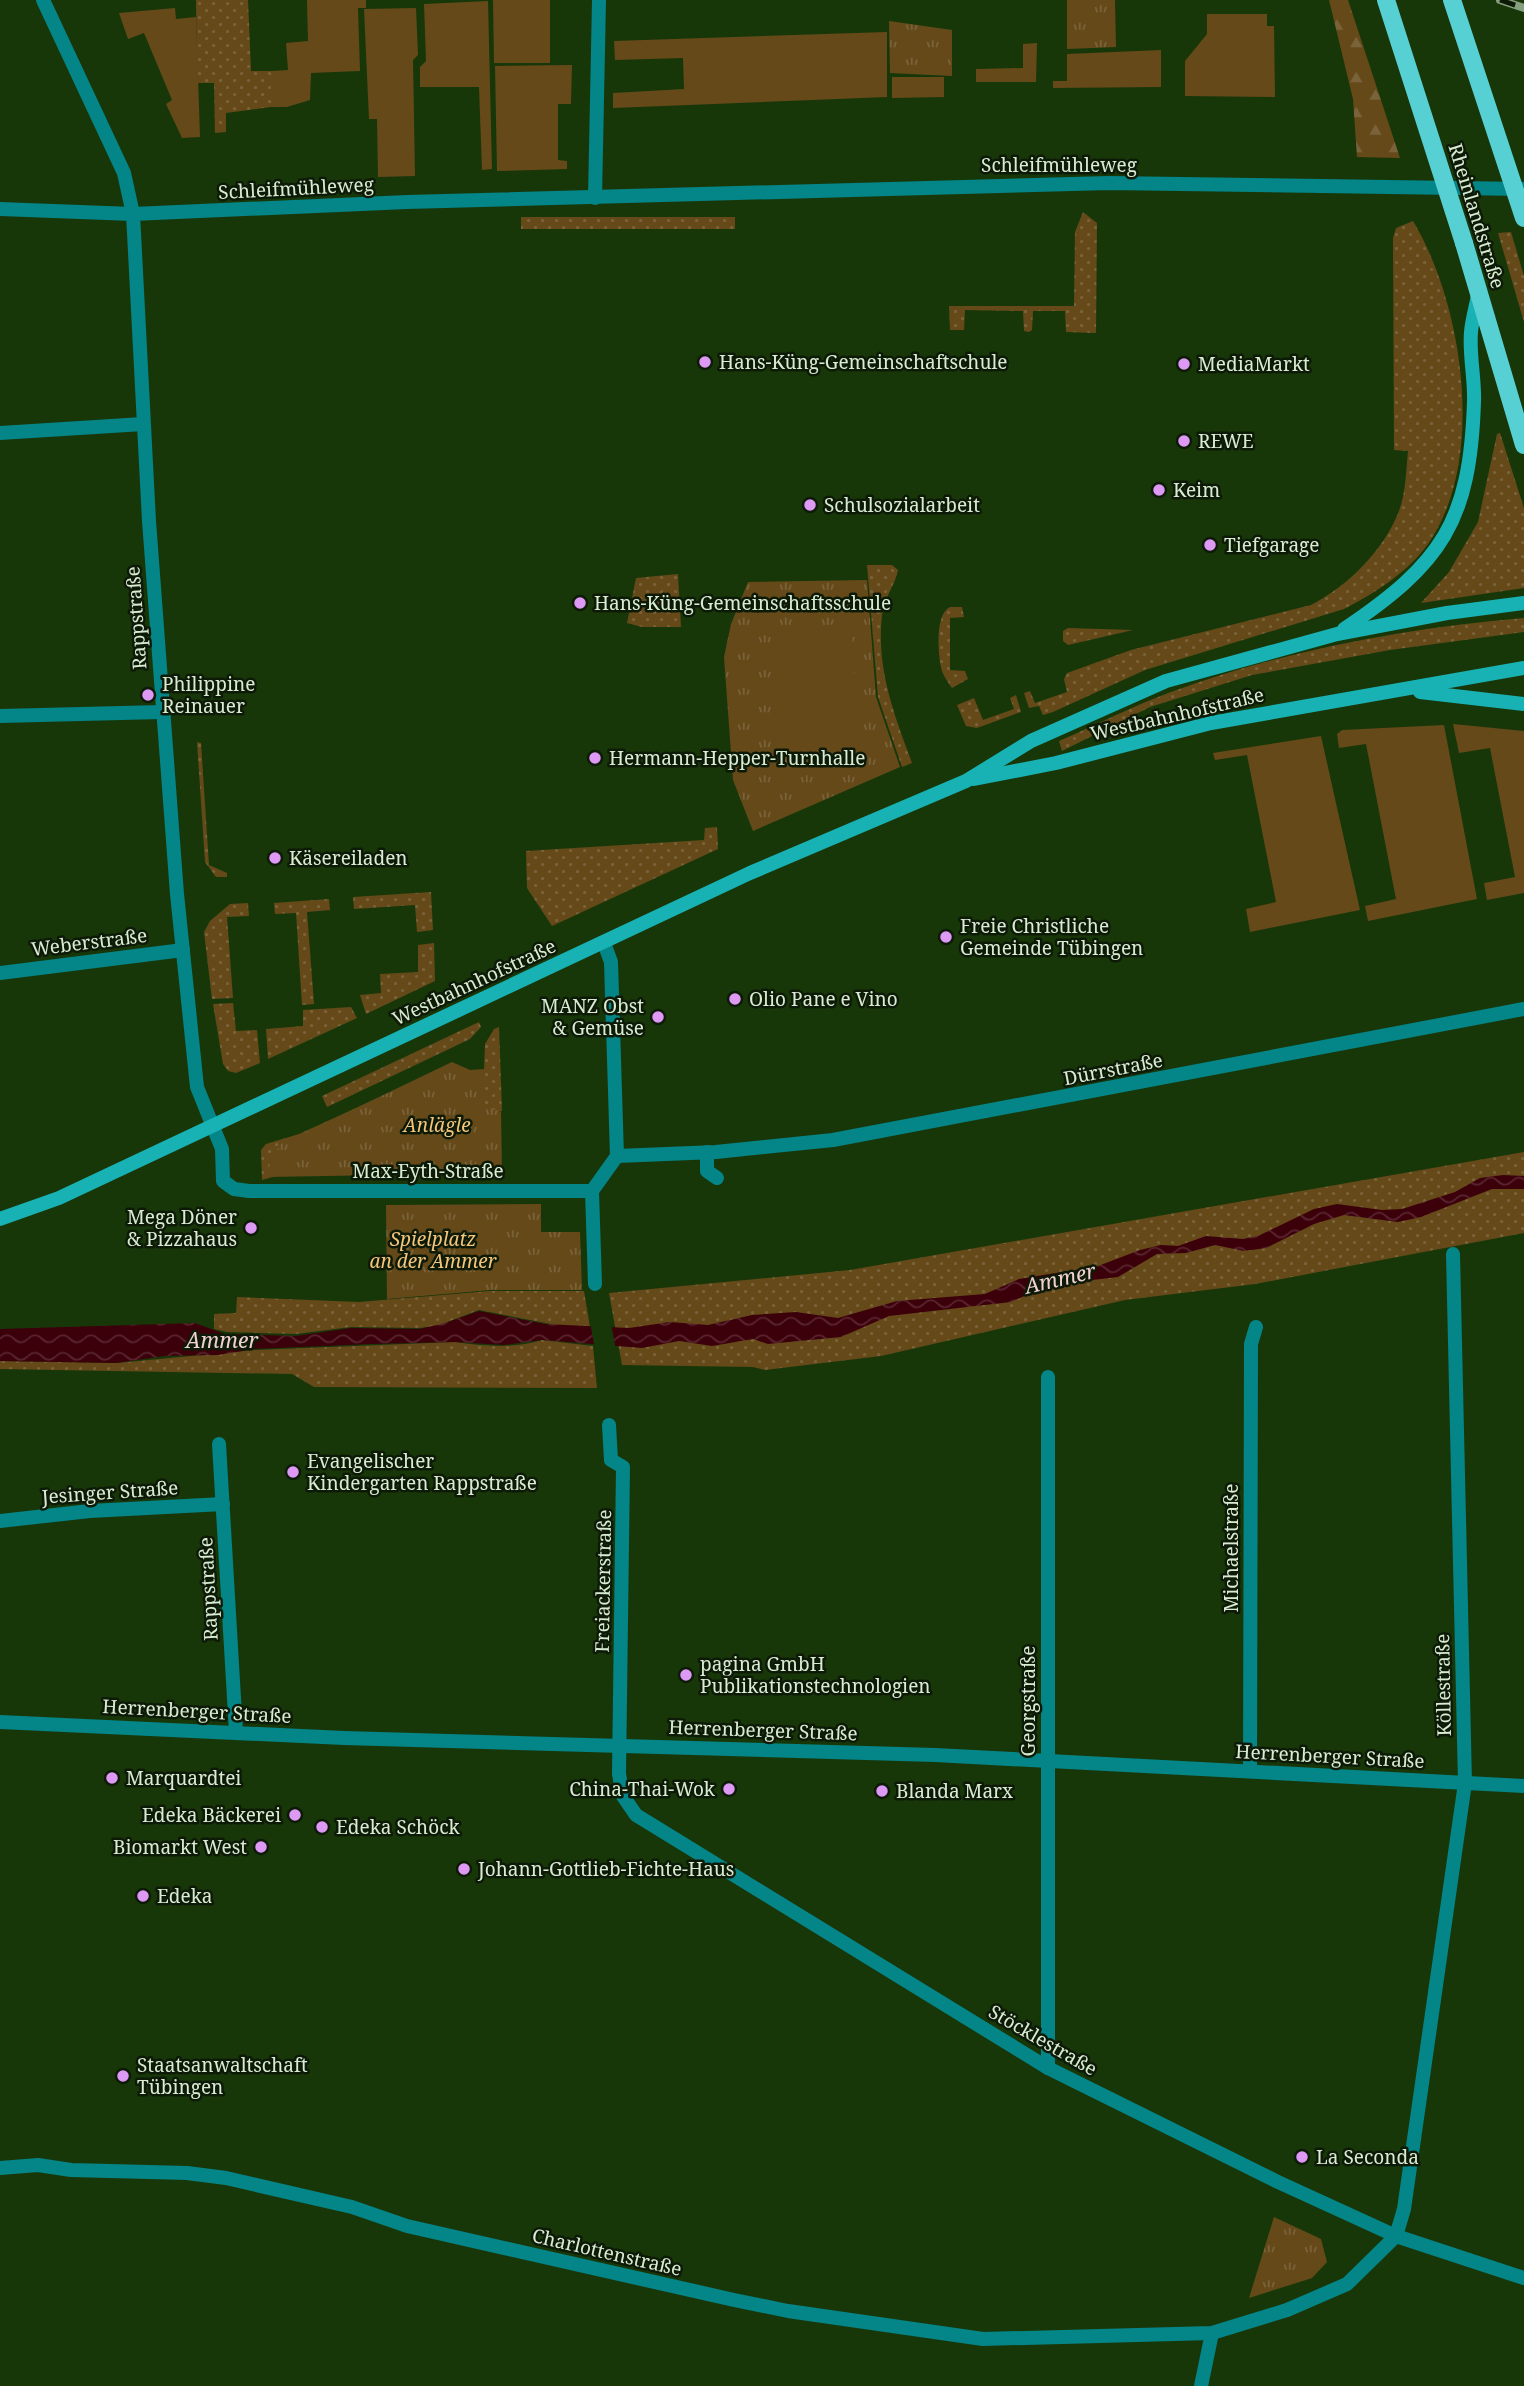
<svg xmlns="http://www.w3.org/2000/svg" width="1524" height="2386" font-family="'Noto Serif',serif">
<defs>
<pattern id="grass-dots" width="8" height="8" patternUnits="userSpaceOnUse" patternTransform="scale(1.75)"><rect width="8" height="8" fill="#654919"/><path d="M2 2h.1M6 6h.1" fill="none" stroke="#7a633a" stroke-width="1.8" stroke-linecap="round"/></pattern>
<pattern id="forest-firs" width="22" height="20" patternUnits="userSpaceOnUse" patternTransform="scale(1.75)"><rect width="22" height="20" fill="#654919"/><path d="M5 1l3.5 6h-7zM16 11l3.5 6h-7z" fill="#7a633a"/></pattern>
<pattern id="park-tufts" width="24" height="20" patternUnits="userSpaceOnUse" patternTransform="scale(1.75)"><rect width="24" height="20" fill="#654919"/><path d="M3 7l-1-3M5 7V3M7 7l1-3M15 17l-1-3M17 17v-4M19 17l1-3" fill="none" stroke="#7a633a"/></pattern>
<pattern id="water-waves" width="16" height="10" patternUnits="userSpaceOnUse" patternTransform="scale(1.75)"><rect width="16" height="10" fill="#3c000b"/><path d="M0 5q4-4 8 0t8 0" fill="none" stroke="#58252e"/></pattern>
</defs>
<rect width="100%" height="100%" fill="#183709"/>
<g fill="url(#grass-dots)">
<path d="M 196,0 L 248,0 L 251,71 L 271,71 L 271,107 L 226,113 L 226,132 L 215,133 L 214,83 L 197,83 Z"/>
<path d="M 1083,212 L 1097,223 L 1096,333 L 1066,332 L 1065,311 L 1033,311 L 1032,330 L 1029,332 L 1024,331 L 1023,311 L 965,310 L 964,330 L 950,330 L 949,306 L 1074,306 L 1075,232 Z"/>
<rect x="521" y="217" width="214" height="12"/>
<path d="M 1413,221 C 1463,304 1487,460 1428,544 C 1407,573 1375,593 1344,609 L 1145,670 L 1053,712 L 1043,715 L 1039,706 L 1029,708 L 1024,693 L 1030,691 L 1035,703 L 1067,692 L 1064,679 L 1067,673 L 1131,650 L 1311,605 C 1348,586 1384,550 1399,511 C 1406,492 1406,471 1408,451 L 1394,450 L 1393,238 L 1396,228 Z"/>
<path d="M 1511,232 L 1524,276 L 1524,322 L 1498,233 Z"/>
<path d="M 1500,433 L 1524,508 L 1524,588 L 1421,603 L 1449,572 L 1478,522 L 1497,434 Z"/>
<path d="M 867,565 L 892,565 L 898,570 C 896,583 884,598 882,615 C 876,668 894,714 912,763 L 902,767 L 878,697 Z"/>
<path d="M 678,574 L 681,627 L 642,627 L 627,623 L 636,578 Z"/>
<path d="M 950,607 L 962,607 L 964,617 L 950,618 L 950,670 L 965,671 L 968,679 L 952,688 C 948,682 942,674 941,667 C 938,652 935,614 950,607 Z"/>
<path d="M 1524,618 L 1524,632 L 1390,650 L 1252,675 L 1150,707 L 1062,751 L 1059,741 C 1096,725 1133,706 1171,692 C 1282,651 1406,628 1524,618 Z"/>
<path d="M 1068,628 L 1133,630 L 1068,645 L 1063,641 L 1063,631 Z"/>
<path d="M 1016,695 L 1021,712 L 977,728 L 966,726 L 957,705 L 974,698 L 983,720 L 1014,709 L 1010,698 Z"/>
<path d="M 197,742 L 201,743 L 209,865 L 227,873 L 227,877 L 216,877 L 205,862 Z"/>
<path d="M 717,827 L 718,849 L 552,926 L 527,888 L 526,851 L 704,840 L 705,828 Z"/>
<path d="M 431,892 L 433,930 L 417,932 L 415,905 L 354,909 L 353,897 Z"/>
<path d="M 329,899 L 330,910 L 307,912 L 314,1004 L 302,1005 L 296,913 L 275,914 L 274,903 Z"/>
<path d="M 248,903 L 249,916 L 227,917 L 233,998 L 212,999 L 204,932 L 210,921 L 230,904 Z"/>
<path d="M 434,943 L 435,981 L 366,1014 L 360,995 L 381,993 L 380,974 L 418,972 L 418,945 Z"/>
<path d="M 233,1003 L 236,1031 L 257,1030 L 260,1063 L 236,1073 L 228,1071 L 223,1064 L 213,1004 Z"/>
<path d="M 351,1007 L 357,1018 L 268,1059 L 266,1029 L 303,1026 L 303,1010 Z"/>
<path d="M 479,1022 L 481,1027 L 470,1039 L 327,1107 L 322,1096 Z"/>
<path d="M 499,1027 L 502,1111 L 262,1180 L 261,1150 L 266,1144 L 299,1134 L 378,1098 L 470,1071 L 484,1071 L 485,1044 L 494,1029 Z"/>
<path d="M 1524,1152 L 1524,1233 L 1255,1284 L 1125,1300 L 881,1356 L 765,1370 L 753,1367 L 622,1365 L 609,1293 L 850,1270 Z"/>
<path d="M 490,1291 L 584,1291 L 590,1327 L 561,1326 L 479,1310 L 437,1326 L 419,1328 L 351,1327 L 296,1334 L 227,1332 L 214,1329 L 214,1314 L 236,1313 L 237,1297 L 359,1302 Z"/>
<path d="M 542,1340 L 593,1346 L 597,1388 L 314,1387 L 292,1374 L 0,1369 L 0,1361 L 117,1363 L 255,1350 L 455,1342 C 483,1346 514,1349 542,1340 Z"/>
</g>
<path fill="url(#forest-firs)" d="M 1329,0 L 1348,0 L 1400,158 L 1357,157 L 1353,99 Z"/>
<g fill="url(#park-tufts)">
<path d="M 1067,0 L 1115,0 L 1116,47 L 1067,49 Z"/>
<path d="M 889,21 L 952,30 L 952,76 L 890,73 Z"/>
<path d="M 867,580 L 876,697 L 900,767 L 753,831 L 733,780 L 724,657 L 731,624 L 748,582 Z"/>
<path d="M 452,1062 L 470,1070 L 485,1069 L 484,1106 L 501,1112 L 502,1173 L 266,1177 L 272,1157 L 281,1144 Z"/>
<path d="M 541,1204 L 541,1232 L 580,1232 L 582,1290 L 491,1290 L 387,1299 L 386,1205 Z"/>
<path d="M 1274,2217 L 1321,2239 L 1327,2262 L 1312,2278 L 1249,2298 Z"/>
</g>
<g fill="#654919">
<path d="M 307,0 L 366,0 L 366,8 L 358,8 L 360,71 L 311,73 L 310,100 L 287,107 L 271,107 L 271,71 L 288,70 L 286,43 L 308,41 Z"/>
<path d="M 493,0 L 550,0 L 550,63 L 494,63 Z"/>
<path d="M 488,1 L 492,169 L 482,170 L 479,87 L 420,87 L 420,67 L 426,61 L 424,4 Z"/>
<path d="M 175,8 L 176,19 L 196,17 L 200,137 L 182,138 L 166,104 L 172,100 L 144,33 L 128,39 L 119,13 Z"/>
<path d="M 416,8 L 418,55 L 413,60 L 415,176 L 378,177 L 377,119 L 369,119 L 364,9 Z"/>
<path d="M 1207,14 L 1267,14 L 1267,26 L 1274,26 L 1275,97 L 1185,96 L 1185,61 L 1207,34 Z"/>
<path d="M 887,32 L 887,97 L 613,108 L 613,93 L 684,89 L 683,58 L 615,60 L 614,41 Z"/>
<path d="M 1037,43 L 1036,82 L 976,82 L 976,69 L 1023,68 L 1023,44 Z"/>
<path d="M 1161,50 L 1161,87 L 1053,88 L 1053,81 L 1067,81 L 1067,54 Z"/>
<path d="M 572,65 L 571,104 L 558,104 L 558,160 L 567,161 L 567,169 L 497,171 L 495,66 Z"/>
<path d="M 892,77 L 944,77 L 944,97 L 892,98 Z"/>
<path d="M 852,628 L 858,757 L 776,760 L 771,632 Z"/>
<path d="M 1453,724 L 1524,731 L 1524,893 L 1487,900 L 1484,883 L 1515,877 L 1490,748 L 1459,753 Z"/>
<path d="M 1444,725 L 1477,899 L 1368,921 L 1365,906 L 1396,899 L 1366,744 L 1339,748 L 1337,734 L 1342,730 Z"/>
<path d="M 1321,736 L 1360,910 L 1250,932 L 1246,909 L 1276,902 L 1247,755 L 1215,760 L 1213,753 Z"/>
</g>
<path fill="url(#water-waves)" d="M 1503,1175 L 1524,1176 L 1524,1189 L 1492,1189 L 1421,1217 L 1398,1222 L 1344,1215 L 1314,1224 L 1266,1248 L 1244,1251 L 1215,1245 L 1186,1253 L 1157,1254 L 1118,1277 L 1049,1285 L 1011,1302 L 889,1316 L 841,1337 L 768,1344 L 753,1339 L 712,1346 L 679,1341 L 642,1348 L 542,1340 L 504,1345 L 455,1342 L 371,1344 L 254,1349 L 218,1355 L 165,1356 L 116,1363 L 0,1361 L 0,1329 L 195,1323 L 225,1334 L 296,1336 L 351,1328 L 419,1329 L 442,1324 L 479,1311 L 545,1324 L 629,1328 L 670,1322 L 708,1325 L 752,1315 L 796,1312 L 838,1318 L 897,1301 L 985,1294 L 1019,1279 L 1098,1266 L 1140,1250 L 1161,1245 L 1178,1246 L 1206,1236 L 1243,1239 L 1258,1236 L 1314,1209 L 1337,1204 L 1382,1210 L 1402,1209 L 1455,1192 L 1480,1178 Z"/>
<path fill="#183709" d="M 590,1322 L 611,1323 L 616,1350 L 595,1350 Z"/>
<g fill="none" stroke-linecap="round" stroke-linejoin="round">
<g stroke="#048588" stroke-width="14">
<path d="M 43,0 L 124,173 L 133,214 L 149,521 L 177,894 L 197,1087 L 222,1149 L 223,1181 L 234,1189 L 249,1191 L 592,1191"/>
<path d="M 595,198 L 599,0"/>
<path d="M 0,209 L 133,214 L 407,202 L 1109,183 L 1524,189"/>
<path d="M 0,433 L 143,424"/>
<path d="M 0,716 L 162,712"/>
<path d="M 604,943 L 611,962 L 617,1156 L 716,1152 L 833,1140 L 1524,1009"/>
<path d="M 0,973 L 183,950"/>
<path d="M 707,1152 L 707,1171 L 717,1178"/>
<path d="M 592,1191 L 595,1284"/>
<path d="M 592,1191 L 617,1156"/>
<path d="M 609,1425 L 611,1460 L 623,1467 L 619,1774 L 623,1796 L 636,1815 L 1048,2068 L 1278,2182 L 1396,2236 L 1524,2278"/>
<path d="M 219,1444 L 236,1732"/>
<path d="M 0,1521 L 90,1511 L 223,1504"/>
<path d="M 0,1722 L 344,1738 L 935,1755 L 1524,1786"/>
<path d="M 1250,1770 L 1251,1344 L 1256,1327"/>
<path d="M 1048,2068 L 1048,1377"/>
<path d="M 0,2168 L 38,2165 L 71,2170 L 187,2173 L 226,2178 L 352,2207 L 407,2226 L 734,2300 L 788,2311 L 983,2339 L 1212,2333 L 1287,2310 L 1347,2284 L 1396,2236 L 1404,2209 L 1465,1783 L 1453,1254"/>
<path d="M 1201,2386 L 1212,2333"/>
</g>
<g stroke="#18b2b5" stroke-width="14">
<path d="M 1344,629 C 1442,563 1470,522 1474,402 C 1475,379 1469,355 1471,332 C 1472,320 1476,307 1478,295"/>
<path d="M 1420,692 L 1524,704"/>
<path d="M 974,779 L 1056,763 L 1211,723 L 1524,668"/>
<path d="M 0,1219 L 59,1198 L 750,873 L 966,781 L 1031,741 L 1166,681 L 1337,634 L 1447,613 L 1524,603"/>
</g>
<path stroke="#57d0d3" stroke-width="18" d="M 1464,243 L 1524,445"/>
<g stroke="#879f7d" stroke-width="8">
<path id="rail" d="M 1500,0 L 1524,8"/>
</g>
<use href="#rail" stroke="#0d1a08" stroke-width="5" stroke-dasharray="16" stroke-linecap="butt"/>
<g stroke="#57d0d3" stroke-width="18">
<path d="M 1386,0 L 1464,243"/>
<path d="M 1452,0 L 1524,218"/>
</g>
</g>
<g fill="#dd99f3" stroke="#0d1a08" stroke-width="2.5">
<circle cx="705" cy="362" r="7"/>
<circle cx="1184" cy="364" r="7"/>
<circle cx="1184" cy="441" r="7"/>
<circle cx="1159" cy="490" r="7"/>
<circle cx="810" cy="505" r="7"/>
<circle cx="1210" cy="545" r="7"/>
<circle cx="580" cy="603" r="7"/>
<circle cx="148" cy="695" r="7"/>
<circle cx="595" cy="758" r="7"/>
<circle cx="275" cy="858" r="7"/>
<circle cx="946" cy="937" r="7"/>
<circle cx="735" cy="999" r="7"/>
<circle cx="658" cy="1017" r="7"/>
<circle cx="251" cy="1228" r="7"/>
<circle cx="293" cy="1472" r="7"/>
<circle cx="686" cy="1675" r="7"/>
<circle cx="112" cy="1778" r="7"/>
<circle cx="729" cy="1789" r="7"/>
<circle cx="882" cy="1791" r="7"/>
<circle cx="295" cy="1815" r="7"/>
<circle cx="322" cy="1827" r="7"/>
<circle cx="261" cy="1847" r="7"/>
<circle cx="464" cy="1869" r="7"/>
<circle cx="143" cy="1896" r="7"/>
<circle cx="123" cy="2076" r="7"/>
<circle cx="1302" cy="2157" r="7"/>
</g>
<g text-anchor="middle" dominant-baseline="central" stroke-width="5" stroke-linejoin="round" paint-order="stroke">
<g font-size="19" fill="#d9ecd2" stroke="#0d1a08">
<text x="1059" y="165">Schleifmühleweg</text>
<text transform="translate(296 188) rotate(-3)">Schleifmühleweg</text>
<text transform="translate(1477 216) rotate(73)">Rheinlandstraße</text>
<text transform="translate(136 618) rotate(-94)">Rappstraße</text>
<text transform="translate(1177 714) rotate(-13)">Westbahnhofstraße</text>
<text transform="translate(89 942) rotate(-7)">Weberstraße</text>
<text transform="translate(474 982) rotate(-25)">Westbahnhofstraße</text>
<text transform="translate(1113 1069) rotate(-11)">Dürrstraße</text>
<text x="428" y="1171">Max-Eyth-Straße</text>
<text transform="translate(110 1492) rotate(-4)">Jesinger Straße</text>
<text transform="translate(1231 1548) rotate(-90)">Michaelstraße</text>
<text transform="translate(603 1581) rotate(-89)">Freiackerstraße</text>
<text transform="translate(208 1589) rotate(-93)">Rappstraße</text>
<text transform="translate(1443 1685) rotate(-91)">Köllestraße</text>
<text transform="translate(1028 1701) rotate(-90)">Georgstraße</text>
<text transform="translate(197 1711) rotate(3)">Herrenberger Straße</text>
<text transform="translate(763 1730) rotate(2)">Herrenberger Straße</text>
<text transform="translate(1330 1756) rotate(3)">Herrenberger Straße</text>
<text transform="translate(1043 2040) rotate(30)">Stöcklestraße</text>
<text transform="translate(607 2252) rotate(13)">Charlottenstraße</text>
</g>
<g font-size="19" fill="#d9ecd2" stroke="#0d1a08" text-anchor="start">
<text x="719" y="362">Hans-Küng-Gemeinschaftschule</text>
<text x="1198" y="364">MediaMarkt</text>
<text x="1198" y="441">REWE</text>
<text x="1173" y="490">Keim</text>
<text x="824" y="505">Schulsozialarbeit</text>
<text x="1224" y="545">Tiefgarage</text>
<text x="594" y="603">Hans-Küng-Gemeinschaftsschule</text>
<text x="162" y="684">Philippine<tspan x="162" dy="22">Reinauer</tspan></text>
<text x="609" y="758">Hermann-Hepper-Turnhalle</text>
<text x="289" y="858">Käsereiladen</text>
<text x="960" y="926">Freie Christliche<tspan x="960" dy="22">Gemeinde Tübingen</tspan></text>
<text x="749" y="999">Olio Pane e Vino</text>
<text x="644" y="1006" text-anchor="end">MANZ Obst<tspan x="644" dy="22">&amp; Gemüse</tspan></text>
<text x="237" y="1217" text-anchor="end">Mega Döner<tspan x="237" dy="22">&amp; Pizzahaus</tspan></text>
<text x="307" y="1461">Evangelischer<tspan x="307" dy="22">Kindergarten Rappstraße</tspan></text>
<text x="700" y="1664">pagina GmbH<tspan x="700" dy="22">Publikationstechnologien</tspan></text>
<text x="126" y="1778">Marquardtei</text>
<text x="715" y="1789" text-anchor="end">China-Thai-Wok</text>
<text x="896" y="1791">Blanda Marx</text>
<text x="281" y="1815" text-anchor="end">Edeka Bäckerei</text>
<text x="336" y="1827">Edeka Schöck</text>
<text x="247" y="1847" text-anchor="end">Biomarkt West</text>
<text x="478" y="1869">Johann-Gottlieb-Fichte-Haus</text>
<text x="157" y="1896">Edeka</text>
<text x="137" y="2065">Staatsanwaltschaft<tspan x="137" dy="22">Tübingen</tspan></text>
<text x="1316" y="2157">La Seconda</text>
</g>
<g font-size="19" font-style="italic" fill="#f5c57a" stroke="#0d1a08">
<text x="437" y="1125">Anlägle</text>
<text x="433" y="1239">Spielplatz<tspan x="433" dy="22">an der Ammer</tspan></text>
</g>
<g font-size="21" font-style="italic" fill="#f2d1d2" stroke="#0d1a08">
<text transform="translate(1060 1278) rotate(-13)">Ammer</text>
<text x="222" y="1340">Ammer</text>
</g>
</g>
</svg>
